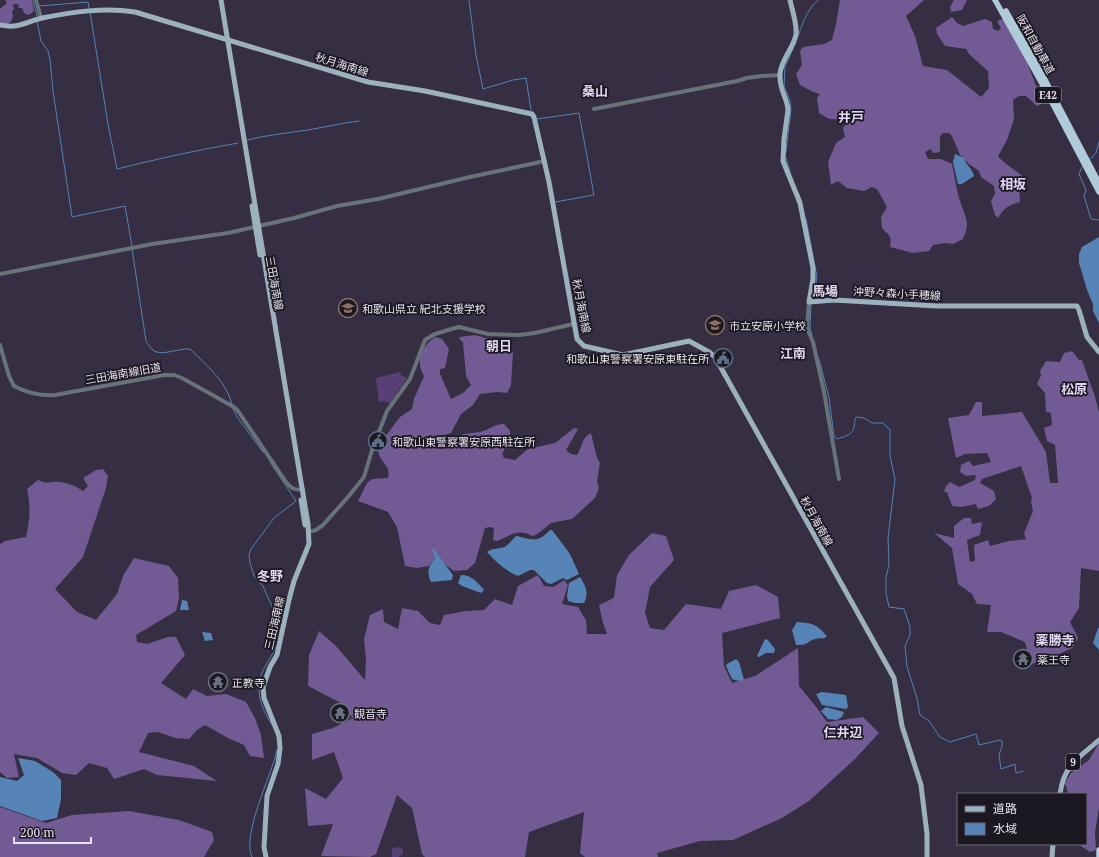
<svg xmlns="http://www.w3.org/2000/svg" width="1099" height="857" font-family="'Noto Serif','Noto Sans JP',serif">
<rect width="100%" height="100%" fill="#362e42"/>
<g fill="#584076">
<path d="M 400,372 L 401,375 L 407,378 L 390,403 L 383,401 L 379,402 L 376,378 Z"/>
<path d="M 399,847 L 403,849 L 403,855 L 400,855 L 399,857 L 392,857 L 392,848 Z"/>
</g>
<g fill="#725a94">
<path d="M 5,0 L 32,0 L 34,11 L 29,15 L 24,13 L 22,8 L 19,8 L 18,4 L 13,4 L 14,9 L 12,11 L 13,16 L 11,22 L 6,24 L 0,22 L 0,9 L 7,3 Z"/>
<path d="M 840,0 L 924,0 L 906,16 L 915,36 L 923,66 L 947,70 L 981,97 L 989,88 L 988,71 L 969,54 L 966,49 L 945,46 L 937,34 L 936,28 L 952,17 L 957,23 L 963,26 L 985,19 L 992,22 L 993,29 L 998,31 L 1001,28 L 997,21 L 1003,19 L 1026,60 L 1043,103 L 1037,106 L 1026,96 L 1019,96 L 1013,100 L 1014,119 L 1007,140 L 998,156 C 1005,165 1017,170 1025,179 L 1024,183 L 1019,187 L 1020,202 C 1009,204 1003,209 998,218 L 995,215 L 991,201 L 995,194 L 994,186 L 981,177 L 979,171 L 969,164 L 960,155 L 952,136 L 949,133 L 943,133 L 940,136 L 940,152 L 933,153 L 931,149 L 925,152 L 928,159 L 941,159 L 952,164 C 955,176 956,189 960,201 C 965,217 971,221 963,239 L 953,244 L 945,243 L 933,245 L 929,251 L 913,253 L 890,247 C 892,235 889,236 882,228 L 881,217 L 887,207 L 877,189 L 872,187 L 864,191 L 847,188 L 838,181 L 831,185 L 828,162 L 836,143 L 845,137 L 843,129 L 847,120 L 829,119 L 819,113 L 817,98 L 820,94 L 811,91 L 800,85 L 796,74 L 802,65 L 800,51 L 803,47 L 824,44 L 832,40 L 836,24 Z"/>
<path d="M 954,0 L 967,0 L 962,10 L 951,12 L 950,7 Z"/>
<path d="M 475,335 C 488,339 504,342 513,352 L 511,385 L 507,393 L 498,392 L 480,394 L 473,405 L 461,414 L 451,433 L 444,435 L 438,439 L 437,443 C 448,447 455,437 464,434 C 469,433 475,433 480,432 C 489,430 494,424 504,424 L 510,431 L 510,439 L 502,454 L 504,458 L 515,460 L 528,449 L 555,443 L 574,428 L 578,429 L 566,450 L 571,454 L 577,455 C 583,446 581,438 591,433 L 597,458 L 600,463 L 597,481 L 599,488 L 595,498 L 572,519 L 551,523 L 536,535 L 532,536 C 517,528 510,536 497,541 L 493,540 L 494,528 L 490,527 L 485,528 L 475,563 L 467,570 L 454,571 L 446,565 L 432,551 L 435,558 L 429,566 L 417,568 L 405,566 L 397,527 L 388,512 L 358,501 L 367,483 L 372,479 L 388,478 C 392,463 374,461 379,445 L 400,417 L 412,409 L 414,399 L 424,376 C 415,359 421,348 435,337 L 442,339 L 449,349 L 445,368 L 440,369 L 440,374 L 451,399 L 463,393 L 471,385 L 466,376 L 463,342 L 459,339 L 460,337 Z"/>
<path d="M 1072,351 L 1079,360 L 1082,360 L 1095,397 L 1099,412 L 1099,571 L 1081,568 L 1079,608 L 1070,622 L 1078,638 L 1072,648 L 1044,661 L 1031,664 L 1025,642 L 1001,632 L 987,632 L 991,605 L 977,604 L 972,594 L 958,584 L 952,548 L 934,533 L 954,538 L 954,526 L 964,518 L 971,518 L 972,524 L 982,522 L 980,535 L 967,540 L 970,562 L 975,561 L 974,545 L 988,540 L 990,546 L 1009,541 L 1026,539 L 1024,533 L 1033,511 L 1031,502 L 1032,498 L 1021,466 L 982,479 L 980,483 L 994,491 L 996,499 L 989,506 L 978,509 L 976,504 L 961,507 L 952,506 L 947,492 L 944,492 L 946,486 L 950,482 L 959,487 L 975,480 L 976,475 L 966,476 L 960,472 L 961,465 L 969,461 L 973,466 L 991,462 L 987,453 L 965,454 L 956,458 L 948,418 L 969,415 L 976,402 L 982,402 L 982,416 L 1022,412 L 1046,452 L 1050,483 L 1058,483 L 1055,445 L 1047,441 L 1044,428 L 1052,425 L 1051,413 L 1046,412 L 1045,393 L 1037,384 L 1041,375 L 1040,371 L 1046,361 L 1060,362 L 1064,353 Z"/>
<path d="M 103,469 L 108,476 L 106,488 L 83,557 L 55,589 L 77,612 L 96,620 L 117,594 L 123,576 L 134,558 L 169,566 L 178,578 L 179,598 L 176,611 L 136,635 L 137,642 L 147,644 L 168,637 L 176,637 L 185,655 L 161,683 L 186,699 L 193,689 L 207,696 L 226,694 L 246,702 L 255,718 L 261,735 L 264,758 L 250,756 L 244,745 L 228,738 L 205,725 L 197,730 L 189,739 L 175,738 L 158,732 L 148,733 L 139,752 L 194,766 L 217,781 L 157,775 L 144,769 L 114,779 L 107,768 L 89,763 L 76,775 L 62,773 L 37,758 L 14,754 L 19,777 L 7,778 L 0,772 L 0,544 L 5,541 L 26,537 C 30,520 31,506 27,489 L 38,480 C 49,485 49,481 60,482 C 69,483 76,486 83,491 L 88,486 L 83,478 L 96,470 Z"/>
<path d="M 652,533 L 666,536 L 674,560 L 650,587 L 645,613 L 650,628 L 664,630 L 686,604 L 721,609 L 729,591 L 756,585 L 778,597 L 780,618 L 722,633 L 724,666 L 732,683 L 755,676 L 798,648 L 799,686 L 817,708 L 827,722 L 863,717 L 879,733 L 855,759 L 809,801 L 782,818 L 733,840 L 700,841 L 657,853 L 658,857 L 585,857 L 580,853 L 584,812 L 529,832 L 525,857 L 425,857 L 422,854 L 412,808 L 397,795 L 376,854 L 370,857 L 321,856 L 333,824 L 308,826 L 305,788 L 326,799 L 343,778 L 334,752 L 312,760 L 312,734 L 333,728 L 353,718 L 339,702 L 308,686 L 309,655 L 319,631 L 336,646 L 365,680 L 366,660 L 364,639 L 370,615 L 383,609 L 384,622 L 398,629 L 402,608 L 418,611 L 430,623 L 440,625 L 444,615 L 466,611 L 484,610 L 495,599 L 512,605 L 518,586 L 538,575 L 544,586 L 554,587 L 564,580 L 568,585 L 562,604 L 578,607 L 586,620 L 587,634 L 607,634 L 603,623 L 599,605 L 614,598 L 617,575 L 629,555 Z"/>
<path d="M 1099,743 L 1099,808 L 1095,832 L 1096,850 L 1090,852 L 1081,846 L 1081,844 L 1086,844 L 1086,794 L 1068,793 L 1065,783 L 1071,773 L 1089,760 Z"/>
<path d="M 0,807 L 46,823 L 72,815 L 129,811 L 179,820 L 212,832 L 214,840 L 204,857 L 0,857 Z"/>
</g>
<g fill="#5684b7">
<path d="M 955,154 L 964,158 C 966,165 972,168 974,176 L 962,184 L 958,184 L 953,162 Z"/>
<path d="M 1099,237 L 1099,323 L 1093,311 L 1093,304 L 1087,290 L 1079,263 L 1079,254 L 1082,247 Z"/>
<path d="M 550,530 L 552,530 L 570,554 L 579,574 L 567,580 L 563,578 L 551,584 L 547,583 L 534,570 L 530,570 L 518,576 C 506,571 496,562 487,552 C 493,547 500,550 506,546 C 510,543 513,539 516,536 C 532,539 537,544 550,530 Z"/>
<path d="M 433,548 L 453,575 L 452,580 L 431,582 C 426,572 429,566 435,558 L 432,551 Z"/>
<path d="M 461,575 C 472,575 477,582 484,590 L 481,593 L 462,586 L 458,583 Z"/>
<path d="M 580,577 C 586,586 589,594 584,603 L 575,603 L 568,601 L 567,596 L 569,583 Z"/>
<path d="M 182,600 L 187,601 L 189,610 L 180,610 Z"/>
<path d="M 797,622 C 813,623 816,624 827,636 C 823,640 820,637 815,639 C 805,642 810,645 796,645 L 792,630 Z"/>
<path d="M 1098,628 L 1099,628 L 1099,650 L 1093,643 Z"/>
<path d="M 202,632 L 211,633 L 213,640 L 205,641 Z"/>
<path d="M 765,639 L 768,640 L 775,649 L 774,653 L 766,653 L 759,657 L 757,656 Z"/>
<path d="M 736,659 L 739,662 L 744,680 L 739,681 L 732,679 L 726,666 L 727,664 Z"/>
<path d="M 822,692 L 846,695 L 848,707 L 846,709 L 822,705 L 816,694 Z"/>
<path d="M 826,707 L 844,712 L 842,717 L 837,720 L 828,719 L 821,711 Z"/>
<path d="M 18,758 L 35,761 L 53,772 L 61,780 L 61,799 L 57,818 L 42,821 L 0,806 L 0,777 L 17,781 L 24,775 Z"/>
</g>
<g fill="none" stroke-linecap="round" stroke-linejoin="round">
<g stroke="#5684b7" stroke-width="1">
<path d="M 33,0 L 37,16"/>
<path d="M 469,0 L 476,55 L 483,89 L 513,80 L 526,78 L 531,110"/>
<path d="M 39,6 L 88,2 L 89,8"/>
<path d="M 90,12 L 108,124 L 117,169 C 157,159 197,150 238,143"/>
<path d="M 37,21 L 41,41 L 48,51 L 50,59 L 53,91 L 72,217 L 125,206 L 132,246"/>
<path d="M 797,39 C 802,25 806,11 818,0"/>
<path d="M 537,119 L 579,113 L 594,195 L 555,202"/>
<path d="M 247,140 C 267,135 287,133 308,130 C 325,127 342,123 359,121"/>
<path d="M 786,151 L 791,110 L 790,101 L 784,86 L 785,67 L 796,42"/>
<path d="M 786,158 L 790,172"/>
<path d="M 1090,159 L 1096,153 L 1099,142"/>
<path d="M 1082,167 L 1079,174 L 1086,190 L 1084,196 L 1091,219 L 1099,220"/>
<path d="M 798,192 L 801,200"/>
<path d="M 806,219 L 817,277 L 813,300"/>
<path d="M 132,249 L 146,341 C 148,344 151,349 154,351 C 162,356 180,348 190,349 C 207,366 226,381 232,404"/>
<path d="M 811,305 L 810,328 L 812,335"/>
<path d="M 819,359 L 829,398 L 834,436 L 837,439 C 843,437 852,435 854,428 C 855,424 854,421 856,417 L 864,418 L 872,423 L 883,423 L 890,430 L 890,456 L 895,479 L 888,538 L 889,564 L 886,578 L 886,593 L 889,607 L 904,609 L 910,627 L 910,635 L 905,646 L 907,667 L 917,698 L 920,715 L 929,721 L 940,737 L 950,742 L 976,734 L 979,745 L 1000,740 L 1002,741 L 1002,747 L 999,755 L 1001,769 L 1015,764 L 1016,773 L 1023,771"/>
<path d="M 232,407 L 237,417 L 263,452"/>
<path d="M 270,462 L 296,501 L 274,518 L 251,549 L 249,555 L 250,563 L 254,576 L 263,586 L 274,611 L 280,632"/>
<path d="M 273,726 C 263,713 255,692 261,675 C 265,665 272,656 276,647"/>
<path d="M 252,857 C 241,835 272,775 277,750"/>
</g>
<g stroke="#677379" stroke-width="4">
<path d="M 36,0 L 41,18"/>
<path d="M 594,109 L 737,81 L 747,78 L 761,76 L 780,75"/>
<path d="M 0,274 L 152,244 L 228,233 L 294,218 L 337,206 L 378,199 L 470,177 L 545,161"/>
<path d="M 809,302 L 807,328 L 813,342 L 824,392 L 839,479"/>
<path d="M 0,345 L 9,376 L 14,386 C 27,393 40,396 55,395 L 164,375 L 174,375 L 182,378 L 234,407 L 238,411 L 286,482 C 291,488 295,491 303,489"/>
<path d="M 308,532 L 316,530 L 323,525 L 348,497 L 364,477 L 373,447 L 387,411 L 410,379 L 425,340 L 435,334 L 455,328 L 459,327 L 488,334 L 519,335 L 535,333 L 573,324"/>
</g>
<g stroke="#9bb2be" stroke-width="5">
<path d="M 221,0 L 308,524 L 309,544 L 294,581 L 289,600 L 277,655 L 270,667 L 263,687 L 264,698 L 279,736 L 280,748 L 278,764 L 267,796 L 264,847 L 266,857"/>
<path d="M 790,0 C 792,10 797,23 796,34 C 794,48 781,59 780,74 C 779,91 787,96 788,110 L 784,139 L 783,161 L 800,203 L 813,268 L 813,279 L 809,302 L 834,300 L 937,306 L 1077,306 L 1079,310 L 1087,337 L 1099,352"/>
<path d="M 0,25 C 19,29 25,22 42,18 C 73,12 104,7 135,12 L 368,82 L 425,91 L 532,114 L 534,117 L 549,182 L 577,339 L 584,346 L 623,355 L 689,341 L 709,352 L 715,357 L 894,678 L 902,726 L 921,785 L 927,834 L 927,857"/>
<path d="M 252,206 L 260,255"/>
<path d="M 301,500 L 305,525"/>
<path d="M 1060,794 C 1064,764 1079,758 1099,740"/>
<path d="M 1052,857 L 1053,844"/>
</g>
<g stroke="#afcbda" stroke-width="5.5">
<path d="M 995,0 L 1045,89 L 1099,192"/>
<path d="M 1006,11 L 1044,78 L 1099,183"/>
<path d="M 1099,857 L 1099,850"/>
</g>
</g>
<defs>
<g id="school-ring" transform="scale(1)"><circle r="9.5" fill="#1c1822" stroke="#8d6e63" stroke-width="1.5"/><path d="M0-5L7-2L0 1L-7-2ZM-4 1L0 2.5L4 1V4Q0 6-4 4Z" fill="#8d6e63"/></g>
<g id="civic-ring" transform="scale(1)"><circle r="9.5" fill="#1c1822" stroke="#5c6f8a" stroke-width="1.5"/><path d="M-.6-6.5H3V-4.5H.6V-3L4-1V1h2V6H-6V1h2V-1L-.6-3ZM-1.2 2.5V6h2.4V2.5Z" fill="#5c6f8a"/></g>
<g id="temple-ring" transform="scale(1)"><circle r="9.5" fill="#1c1822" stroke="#6b7280" stroke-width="1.5"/><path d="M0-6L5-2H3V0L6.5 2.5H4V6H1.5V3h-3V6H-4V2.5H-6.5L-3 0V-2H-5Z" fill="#6b7280"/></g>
</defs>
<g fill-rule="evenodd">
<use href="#school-ring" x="348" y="308"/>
<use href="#school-ring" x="715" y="325"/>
<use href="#civic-ring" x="723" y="358"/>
<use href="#civic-ring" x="378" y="441"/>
<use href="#temple-ring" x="1023" y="659"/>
<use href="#temple-ring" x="218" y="682"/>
<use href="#temple-ring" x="340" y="713"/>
</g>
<g text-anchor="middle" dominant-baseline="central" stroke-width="3.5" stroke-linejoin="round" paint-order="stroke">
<g fill="#1c1822" stroke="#a9a5b1" stroke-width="1">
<rect x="1035" y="87" width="26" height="16" rx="3"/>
<rect x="1066" y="754" width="14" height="16" rx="3"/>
</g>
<g font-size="10" font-weight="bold" fill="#e6e1ee">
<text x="1048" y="95">E42</text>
<text x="1073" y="762">9</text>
</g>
<g font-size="11" fill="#e6e1ee" stroke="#1c1822">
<text transform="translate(1036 44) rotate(61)">阪和自動車道</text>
<text transform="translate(342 64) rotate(17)">秋月海南線</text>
<text transform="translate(275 283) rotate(80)">三田海南線</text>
<text transform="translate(897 293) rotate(3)">沖野々森小手穂線</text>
<text transform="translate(582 306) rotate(79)">秋月海南線</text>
<text transform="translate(123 373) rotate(-10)">三田海南線旧道</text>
<text transform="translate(817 521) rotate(61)">秋月海南線</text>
<text transform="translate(274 623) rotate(-77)">三田海南線</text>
</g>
<g font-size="11" fill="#e6e1ee" stroke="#1c1822" text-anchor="start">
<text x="362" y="308">和歌山県立 紀北支援学校</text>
<text x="729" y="325">市立安原小学校</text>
<text x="709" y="358" text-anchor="end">和歌山東警察署安原東駐在所</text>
<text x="392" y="441">和歌山東警察署安原西駐在所</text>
<text x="1037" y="659">薬王寺</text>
<text x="232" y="682">正教寺</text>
<text x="354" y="713">観音寺</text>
</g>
<g font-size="13" font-weight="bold" fill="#e1d7f1" stroke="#1c1822">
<text x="595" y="91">桑山</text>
<text x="851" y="117">井戸</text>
<text x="1013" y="184">相坂</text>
<text x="825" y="291">馬場</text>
<text x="499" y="346">朝日</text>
<text x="793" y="353">江南</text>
<text x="1074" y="389">松原</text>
<text x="270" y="576">冬野</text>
<text x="1055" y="640">薬勝寺</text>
<text x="843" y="732">仁井辺</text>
</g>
</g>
<rect x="957" y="793" width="130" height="52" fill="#1c1822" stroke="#6d6874"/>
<rect x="965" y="806" width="20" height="6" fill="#9bb2be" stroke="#6d6874"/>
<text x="993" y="813" font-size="12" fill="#e6e1ee">道路</text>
<rect x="965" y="823" width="20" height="12" fill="#5684b7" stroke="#6d6874"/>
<text x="993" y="833" font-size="12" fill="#e6e1ee">水域</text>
<path d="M14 837v6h77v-6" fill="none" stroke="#e6e1ee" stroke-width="2"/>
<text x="20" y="837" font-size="12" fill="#e6e1ee" stroke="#1c1822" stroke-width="3" paint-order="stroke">200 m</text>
</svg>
